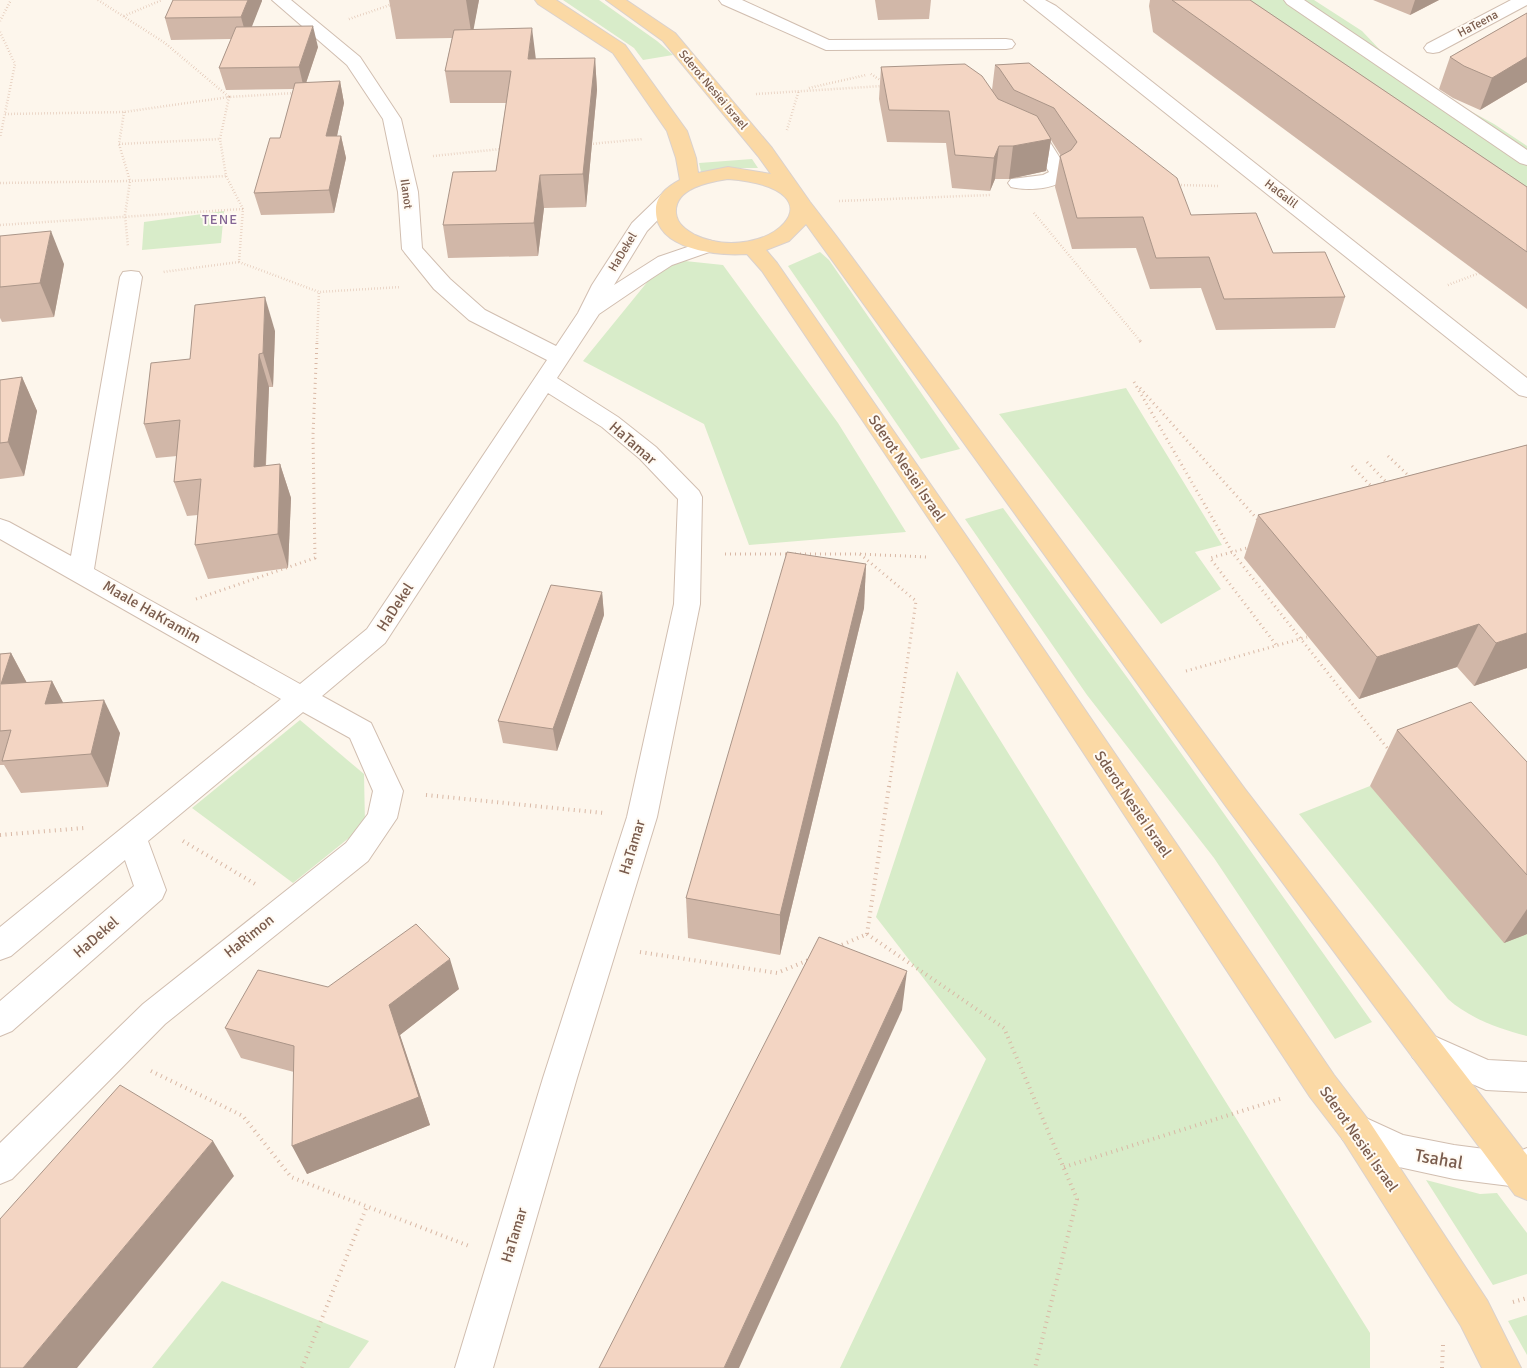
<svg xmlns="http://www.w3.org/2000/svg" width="1527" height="1368" font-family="Signika,sans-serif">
<rect width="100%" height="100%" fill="#fdf6ec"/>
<g fill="#d8ecc9">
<path d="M 563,0 L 599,0 L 657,41 L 673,55 L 643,60 L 634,48 Z"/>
<path d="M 1236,0 L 1314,0 L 1362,31 L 1403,74 L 1494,124 L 1527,146 L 1527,205 Z"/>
<path d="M 752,159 L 758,168 L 727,168 L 701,172 L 699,163 Z"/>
<path d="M 224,211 L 221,243 L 142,250 L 144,222 Z"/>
<path d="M 820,252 L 829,260 L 960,449 L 921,459 L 788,266 Z"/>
<path d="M 666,259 L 723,265 L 838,423 L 906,532 L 749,545 L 704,424 L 583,361 Z"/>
<path d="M 1126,388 L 1222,545 L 1195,552 L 1221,589 L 1161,624 L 999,414 Z"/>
<path d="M 1003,508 L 1129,680 L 1372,1022 L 1335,1039 L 1214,858 L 1087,695 L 965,519 Z"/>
<path d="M 957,671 L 1370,1333 L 1370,1368 L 840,1368 L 986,1059 L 876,917 Z"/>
<path d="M 300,720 L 364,774 L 365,825 L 293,883 L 192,808 Z"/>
<path d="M 1370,786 L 1527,934 L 1527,1036 C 1499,1029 1469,1018 1448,999 L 1299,814 Z"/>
<path d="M 1426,1180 L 1480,1194 L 1497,1193 L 1527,1233 L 1527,1274 L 1493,1285 Z"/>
<path d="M 222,1281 L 369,1341 L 349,1368 L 152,1368 Z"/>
<path d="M 1527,1315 L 1527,1355 L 1508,1321 Z"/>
</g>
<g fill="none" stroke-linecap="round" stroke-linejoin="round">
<g stroke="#d1beb0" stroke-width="2">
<g id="minor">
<path d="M 272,0 L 291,0 L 360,57 L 401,119 L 418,192 L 422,248 L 450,279 L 485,310 L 556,346 L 578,313 L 592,285 L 632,223 L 661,195 L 668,193 L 675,195 L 678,199 L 647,231 L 614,285 L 658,257 L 708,240 L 715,242 L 718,246 L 715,250 L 672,265 L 652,278 L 599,314 L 557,378 L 618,417 L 656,447 L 699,491 L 702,497 L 700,604 L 657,817 L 577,1078 L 493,1368 L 455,1368 L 543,1078 L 627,817 L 674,604 L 678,499 L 640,459 L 602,427 L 548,393 L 385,643 L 322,696 L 371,723 L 403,791 L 397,818 L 368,861 L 165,1024 L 12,1179 L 0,1184 L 0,1143 L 143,1004 L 346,843 L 368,814 L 373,791 L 350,738 L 303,712 L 148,841 L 166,890 L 162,899 L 12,1031 L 0,1036 L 0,1001 L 134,886 L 125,860 L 11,956 L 0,960 L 0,927 L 281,699 L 0,539 L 0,519 L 9,522 L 71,556 L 120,277 L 123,272 L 131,271 L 139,272 L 142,277 L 94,569 L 300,684 L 367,629 L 547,360 L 469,320 L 434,289 L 405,253 L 402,249 L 398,192 L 383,119 L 347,65 Z"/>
<path d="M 719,0 L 742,0 L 829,40 L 1006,39 L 1012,40 L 1015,44 L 1012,48 L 1006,49 L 826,50 L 722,4 Z"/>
<path d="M 1024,0 L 1045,0 L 1056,6 L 1527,378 L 1527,397 L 1519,395 Z"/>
<path d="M 1284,0 L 1304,0 L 1527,150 L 1527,165 L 1520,163 L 1287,4 Z"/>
<path d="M 1511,0 L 1527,0 L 1527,5 L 1439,52 L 1433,53 L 1427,52 L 1424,48 L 1427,44 Z"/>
<path d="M 1020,128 L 1048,139 L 1070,174 C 1059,190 1028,191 1011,187 L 1008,183 L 1011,179 L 1043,175 L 1049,172 L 1034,147 L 1013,138 L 1010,134 L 1013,130 Z"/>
<path d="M 1425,1032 L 1488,1060 L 1527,1062 L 1527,1092 L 1486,1090 L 1413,1058 L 1408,1047 L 1413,1036 Z"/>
<path d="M 1355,1113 L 1403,1135 L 1454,1145 L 1515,1153 L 1527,1148 L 1527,1183 L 1518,1187 L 1454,1179 L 1399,1167 L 1343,1140 L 1338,1129 L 1343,1118 Z"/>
</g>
</g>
<g stroke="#dad1cd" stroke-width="2">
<path id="major" d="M 535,0 L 556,0 L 625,45 L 687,131 L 696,158 L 698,173 L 728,167 L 771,174 L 758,156 L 663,41 L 606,0 L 626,0 L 675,33 L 772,148 L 810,202 L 837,237 L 1245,789 L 1527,1155 L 1527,1200 L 1515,1195 L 1225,805 L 806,224 L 789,241 L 766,250 L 777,263 L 978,553 L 1334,1075 L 1367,1118 L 1487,1300 L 1521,1368 L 1482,1368 L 1461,1326 L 1343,1140 L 1310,1097 L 960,565 L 762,271 L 747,254 C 719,256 657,250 656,212 C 655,196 667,187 680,180 L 676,158 L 667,131 L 613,53 L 538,4 ZM 728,179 C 851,189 766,268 695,235 C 686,230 677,224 676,213 C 674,188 709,182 728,179 Z"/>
</g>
<g stroke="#d9b8a5" stroke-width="2.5" stroke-dasharray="0.5 2.5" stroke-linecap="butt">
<path d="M 98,0 L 165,43 L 229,97 L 295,93"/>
<path d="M 124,16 L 162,0"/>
<path d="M 349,19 L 393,4"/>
<path d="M 0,21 L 11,0"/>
<path d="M 0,32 L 15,64 L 0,138"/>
<path d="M 871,74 L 883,82"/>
<path d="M 809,88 L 866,75"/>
<path d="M 756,94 L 882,86"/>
<path d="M 124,112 L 119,144 L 130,181 L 125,215 L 128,247"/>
<path d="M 5,114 L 124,112 L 229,97 L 220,139 L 226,176 L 243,209"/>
<path d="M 787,130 L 799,90"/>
<path d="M 119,144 L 220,139"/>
<path d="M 590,144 L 643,139"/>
<path d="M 433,156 L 501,149"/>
<path d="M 0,183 L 130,181 L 226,176"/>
<path d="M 1178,185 L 1219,186"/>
<path d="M 839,201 L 990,195"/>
<path d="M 1034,213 L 1141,342"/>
<path d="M 0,225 L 243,209 L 239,262 L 163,272"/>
<path d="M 239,262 L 319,292 L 401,287"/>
<path d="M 1448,285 L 1482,272"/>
<path d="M 317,342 L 319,292"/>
</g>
<g stroke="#d9b8a5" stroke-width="3" stroke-dasharray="1 4" stroke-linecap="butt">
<path d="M 1140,341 L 1142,343"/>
<path d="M 1134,382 L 1232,552 L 1388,749"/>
<path d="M 1140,388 L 1259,521"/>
<path d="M 1388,456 L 1411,478"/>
<path d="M 1367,462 L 1389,485"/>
<path d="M 1352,466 L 1372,487"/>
<path d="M 1251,547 L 1210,558 L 1277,646"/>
<path d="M 725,554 L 860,554 L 926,557"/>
<path d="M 860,554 L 916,601 L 889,788"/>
<path d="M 196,599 L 315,558 L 313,435 L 317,341"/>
<path d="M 1186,671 L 1307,637"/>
</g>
<g stroke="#d9b8a5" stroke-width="4" stroke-dasharray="1 4.5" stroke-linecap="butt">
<path d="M 426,795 L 604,813"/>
<path d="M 0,835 L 84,828"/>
<path d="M 183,841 L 257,885"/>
<path d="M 867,934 L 889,786"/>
<path d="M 867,934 L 1004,1028 L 1077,1199 L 1035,1368"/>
<path d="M 837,947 L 867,934"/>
<path d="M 640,952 L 777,973 L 811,959"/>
<path d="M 151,1071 L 243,1116 L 291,1177 L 469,1246"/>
<path d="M 1064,1167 L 1283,1098"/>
<path d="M 1513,1302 L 1527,1298"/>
<path d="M 302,1368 L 367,1206"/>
<path d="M 1442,1368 L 1443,1345"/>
</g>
<use href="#minor" fill="#fff" fill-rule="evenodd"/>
<use href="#major" fill="#fbd9a5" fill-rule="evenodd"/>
</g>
<g fill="#d1b7a8">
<path d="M 173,0 L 262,0 L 251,27 L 318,47 L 306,83 L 340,81 L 344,103 L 337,136 L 341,136 L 346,158 L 334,213 L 261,215 L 254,193 L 280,138 L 294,89 L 226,90 L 219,68 L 231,39 L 171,40 L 165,18 Z"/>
<path d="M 389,0 L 479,0 L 473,29 L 536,59 L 595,58 L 597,90 L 586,207 L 544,208 L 538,256 L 448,258 L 443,225 L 496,171 L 506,103 L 450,103 L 445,71 L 452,38 L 396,39 Z"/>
<path d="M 875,0 L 931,0 L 929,19 L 878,20 Z"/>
<path d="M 1150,0 L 1250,0 L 1527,187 L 1527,309 L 1153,32 L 1149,6 Z"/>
<path d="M 1373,0 L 1439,0 L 1410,15 Z"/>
<path d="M 1527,13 L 1527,82 L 1480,110 L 1453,98 L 1439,89 L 1450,57 Z"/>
<path d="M 1029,63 L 1191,215 L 1273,253 L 1345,297 L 1335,328 L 1216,330 L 1201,288 L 1150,289 L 1136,248 L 1072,249 L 1055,187 L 1060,156 L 1061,156 L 1051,140 L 1046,171 L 1009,179 L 995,179 L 990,191 L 952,188 L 946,143 L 887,142 L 879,99 L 881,67 L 992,90 L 995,65 Z"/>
<path d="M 64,264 L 54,317 L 2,322 L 0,318 L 0,287 Z"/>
<path d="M 275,331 L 273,387 L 269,387 L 266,466 L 280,464 L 291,498 L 288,568 L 208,579 L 195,545 L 198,515 L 187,516 L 174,482 L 177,456 L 156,458 L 144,424 L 190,359 Z"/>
<path d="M 22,377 L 37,411 L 24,476 L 0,479 L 0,380 Z"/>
<path d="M 1527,445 L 1527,668 L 1474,686 L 1457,667 L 1359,699 L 1244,558 L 1258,515 Z"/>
<path d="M 866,564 L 864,608 L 780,955 L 688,938 L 686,898 Z"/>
<path d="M 602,592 L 604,615 L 557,751 L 503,743 L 498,721 Z"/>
<path d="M 11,653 L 27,683 L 52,681 L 63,703 L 120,733 L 108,787 L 21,793 L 4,765 L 0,765 L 0,654 Z"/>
<path d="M 1397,730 L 1527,762 L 1527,934 L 1504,943 L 1370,786 Z"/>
<path d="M 328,987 L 459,989 L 400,1035 L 430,1125 L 307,1174 L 294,1072 L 241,1058 L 225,1028 Z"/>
</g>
<g fill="#aa9588">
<path d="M 248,0 L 262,0 L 262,1 L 247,39 L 241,17 Z"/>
<path d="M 466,0 L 479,0 L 472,38 Z"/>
<path d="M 1415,0 L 1439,0 L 1410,15 Z"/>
<path d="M 313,26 L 318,47 L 304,89 L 299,67 Z"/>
<path d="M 532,28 L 536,60 L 528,59 Z"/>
<path d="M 1527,57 L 1527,82 L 1480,110 L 1492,78 Z"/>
<path d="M 595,58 L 597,90 L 586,207 L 583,174 Z"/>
<path d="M 340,81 L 344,103 L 332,159 L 326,136 Z"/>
<path d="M 341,136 L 346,158 L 334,213 L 329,190 Z"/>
<path d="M 1051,139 L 1046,171 L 1009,179 L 1013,146 Z"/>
<path d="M 999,146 L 995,179 L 990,191 L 994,158 Z"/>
<path d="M 540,175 L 544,208 L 538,256 L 534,223 Z"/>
<path d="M 51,231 L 64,264 L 54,317 L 40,283 Z"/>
<path d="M 265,297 L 275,331 L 273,387 L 263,353 Z"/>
<path d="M 259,354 L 269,387 L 264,501 L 254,467 Z"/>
<path d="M 22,377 L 37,411 L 24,476 L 8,442 Z"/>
<path d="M 280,464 L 291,498 L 288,568 L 278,534 Z"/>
<path d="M 866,564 L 864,608 L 780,955 L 780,915 Z"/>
<path d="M 602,592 L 604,615 L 557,751 L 553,729 Z"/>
<path d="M 1479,624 L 1457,667 L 1359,699 L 1377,657 Z"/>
<path d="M 1527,633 L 1527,668 L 1474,686 L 1496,643 Z"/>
<path d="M 11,653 L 29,687 L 1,684 Z"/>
<path d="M 52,681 L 69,714 L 45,704 Z"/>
<path d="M 104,700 L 120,733 L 108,787 L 91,754 Z"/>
<path d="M 1527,909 L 1527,934 L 1504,943 Z"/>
<path d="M 450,959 L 459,989 L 400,1035 L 430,1125 L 307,1174 L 292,1146 L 389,1005 Z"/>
<path d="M 907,971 L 902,1010 L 739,1368 L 724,1368 Z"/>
<path d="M 213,1141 L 234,1176 L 77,1368 L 23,1368 Z"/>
</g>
<g fill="#f3d5c3" stroke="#aa9588">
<path d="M 173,0 L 248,0 L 241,17 L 165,18 Z"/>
<path d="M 1172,0 L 1250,0 L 1527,187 L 1527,252 Z"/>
<path d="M 1527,13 L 1527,57 L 1492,78 L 1464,66 L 1450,57 Z"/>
<path d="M 313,26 L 299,67 L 219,68 L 236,27 Z"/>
<path d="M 532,28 L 528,59 L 595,58 L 583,174 L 540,175 L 534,223 L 443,225 L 453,172 L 496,171 L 511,71 L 445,71 L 454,30 Z"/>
<path d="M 1029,63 L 1177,178 L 1191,215 L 1256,213 L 1273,253 L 1325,252 L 1345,297 L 1224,299 L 1209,257 L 1156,258 L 1143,217 L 1077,218 L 1060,156 L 1071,150 L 1077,142 L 1054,108 L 1014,90 L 999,68 L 995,65 Z"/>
<path d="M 965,64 L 982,76 L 998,99 L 1037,116 L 1051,139 L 1013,146 L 999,146 L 994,158 L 955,155 L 949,111 L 889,110 L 881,67 Z"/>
<path d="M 340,81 L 326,136 L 341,136 L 329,190 L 254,193 L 270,138 L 280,138 L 295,83 Z"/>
<path d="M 51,231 L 40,283 L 0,287 L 0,236 Z"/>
<path d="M 265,297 L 263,353 L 259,354 L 254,467 L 280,464 L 278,534 L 195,545 L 201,479 L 174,482 L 180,420 L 144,424 L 151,363 L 190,359 L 195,305 Z"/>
<path d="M 22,377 L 8,442 L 0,443 L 0,380 Z"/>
<path d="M 1527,445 L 1527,633 L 1496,643 L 1479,624 L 1377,657 L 1258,515 Z"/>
<path d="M 787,552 L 866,564 L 780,915 L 686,898 Z"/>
<path d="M 551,585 L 602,592 L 553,729 L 498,721 Z"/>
<path d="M 11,653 L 1,684 L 52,681 L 45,704 L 104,700 L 91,754 L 2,761 L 11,730 L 0,731 L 0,654 Z"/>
<path d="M 1471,702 L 1527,762 L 1527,875 L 1397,730 Z"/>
<path d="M 416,924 L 450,959 L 389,1005 L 419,1097 L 292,1146 L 294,1046 L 225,1028 L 258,970 L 328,987 Z"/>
<path d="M 819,937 L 907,971 L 724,1368 L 599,1368 Z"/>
<path d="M 120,1085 L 213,1141 L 23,1368 L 0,1368 L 0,1219 Z"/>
</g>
<g text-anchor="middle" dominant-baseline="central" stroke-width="4" stroke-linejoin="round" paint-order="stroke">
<g font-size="12" fill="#7a5c4d" stroke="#fffaf3">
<text transform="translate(1478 24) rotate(-28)">HaTeena</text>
<text transform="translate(713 90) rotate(50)">Sderot Nesiei Israel</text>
<text transform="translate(406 194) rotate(82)">Ilanot</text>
<text transform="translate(1281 194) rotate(38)">HaGalil</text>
<text transform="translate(623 252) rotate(-59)">HaDekel</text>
</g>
<g font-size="14" letter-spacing="1" fill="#846695" stroke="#fffaf3">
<text x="220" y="219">TENE</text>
</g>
<g font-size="15" fill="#7a5c4d" stroke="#fffaf3">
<text transform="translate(633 443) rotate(41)">HaTamar</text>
<text transform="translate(907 468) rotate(56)">Sderot Nesiei Israel</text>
<text transform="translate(395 607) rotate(-57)">HaDekel</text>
<text transform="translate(152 612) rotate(30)">Maale HaKramim</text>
<text transform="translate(1133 804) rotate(56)">Sderot Nesiei Israel</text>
<text transform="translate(632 847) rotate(-73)">HaTamar</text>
<text transform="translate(249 936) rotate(-39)">HaRimon</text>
<text transform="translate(96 937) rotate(-41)">HaDekel</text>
<text transform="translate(1359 1139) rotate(55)">Sderot Nesiei Israel</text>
<text transform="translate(514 1235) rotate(-73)">HaTamar</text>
</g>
<g font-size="18" fill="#7a5c4d" stroke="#fffaf3">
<text transform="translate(1439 1159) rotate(10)">Tsahal</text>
</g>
</g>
</svg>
